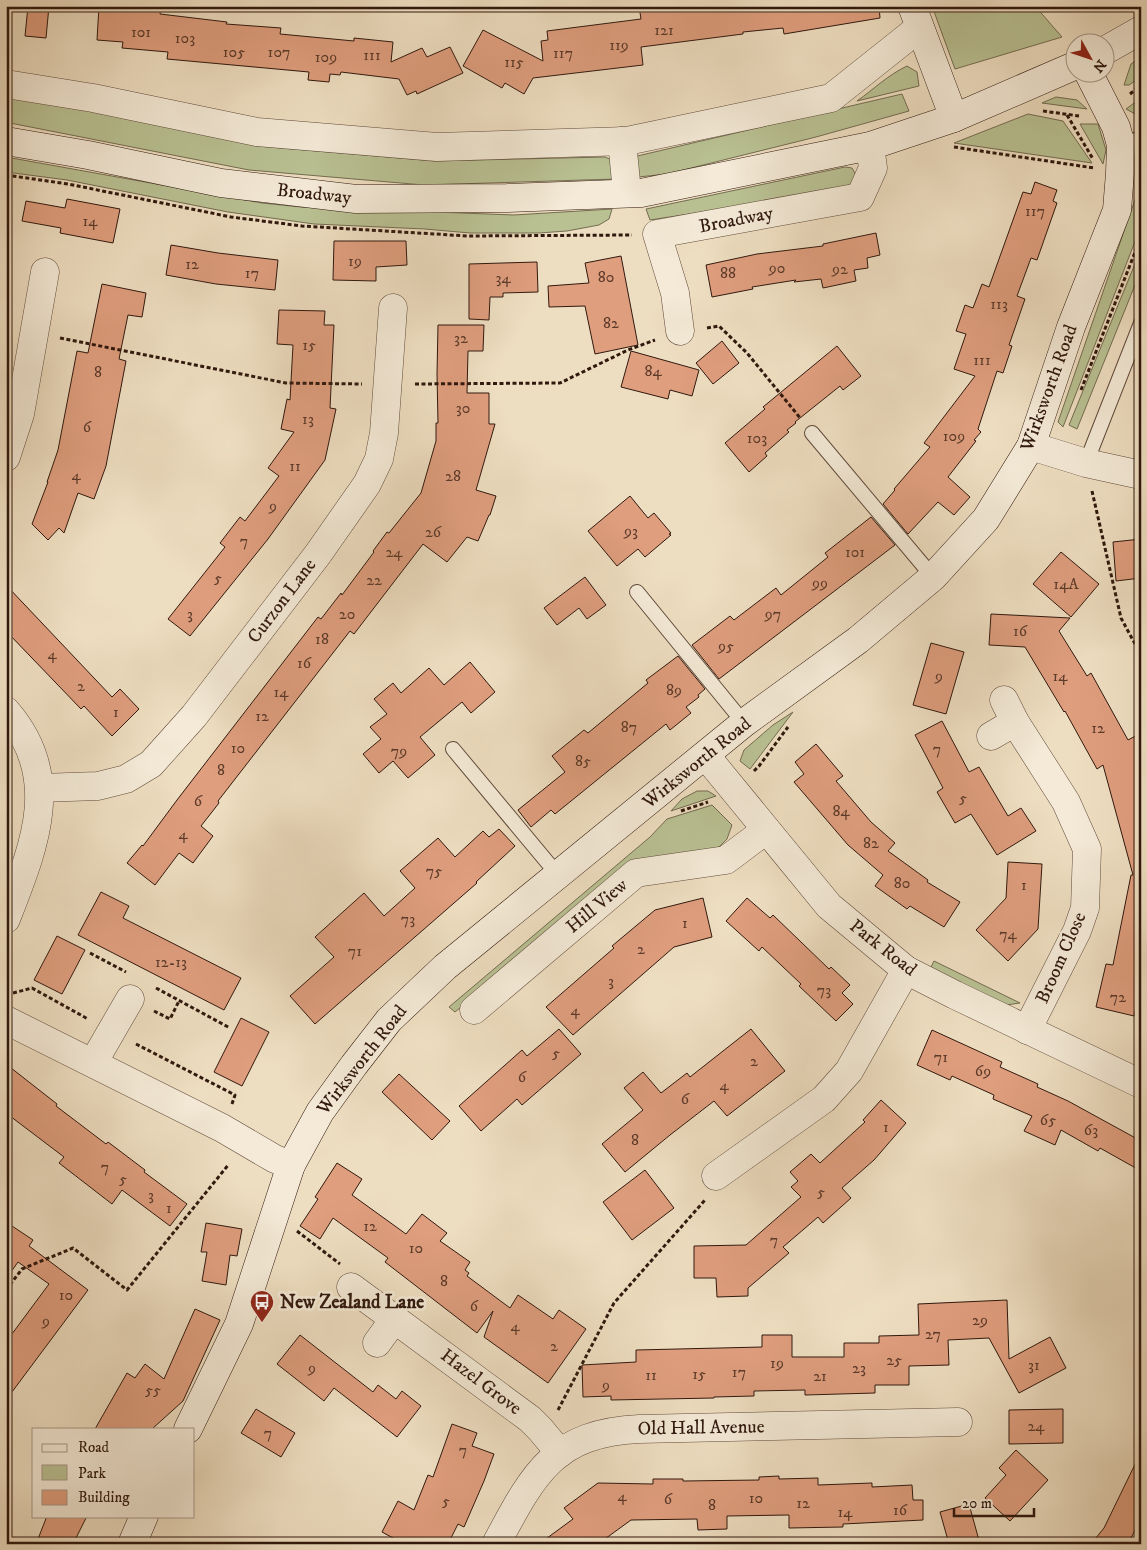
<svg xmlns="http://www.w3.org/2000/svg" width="1147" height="1550" font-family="'IM FELL DW Pica',serif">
<rect width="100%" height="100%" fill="#eedec1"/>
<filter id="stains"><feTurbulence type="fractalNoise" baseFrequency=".004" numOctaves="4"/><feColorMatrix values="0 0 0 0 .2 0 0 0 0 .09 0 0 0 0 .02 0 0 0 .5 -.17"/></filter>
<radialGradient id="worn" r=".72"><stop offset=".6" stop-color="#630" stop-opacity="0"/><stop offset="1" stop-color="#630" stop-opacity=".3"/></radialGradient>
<g fill="#b9c193" stroke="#746c50">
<path d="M 932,6 L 1035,6 L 1062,37 L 955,69 Z"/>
<path d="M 1141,57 L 1141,77 L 1129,85 L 1124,85 L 1131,64 Z"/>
<path d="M 907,66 L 917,72 L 919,86 L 857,101 C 874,89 888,75 907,66 Z"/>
<path d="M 902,94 L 909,111 L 816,137 L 667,174 L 638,177 L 633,157 Z"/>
<path d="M 9,96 L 58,103 L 258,146 L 434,161 L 605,157 L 616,162 L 616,179 L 424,185 L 249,170 L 10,123 L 6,119 L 6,99 Z"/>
<path d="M 1056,97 L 1077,100 L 1087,109 L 1042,103 Z"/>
<path d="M 1141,98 L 1141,117 L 1126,109 Z"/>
<path d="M 1028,114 L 1063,121 L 1092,163 L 954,143 Z"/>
<path d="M 1080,124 L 1098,124 L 1106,150 L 1103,164 Z"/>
<path d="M 6,157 L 262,203 L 301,207 L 514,215 L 612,209 L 609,219 L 599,225 L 567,231 L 539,233 L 470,233 L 425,229 L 314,224 L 228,212 L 67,180 L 6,172 Z"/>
<path d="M 845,167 L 852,168 L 857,177 L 853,185 L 793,198 L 650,220 L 646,209 Z"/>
<path d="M 1139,188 L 1141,189 L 1141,226 L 1063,427 L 1058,422 Z"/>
<path d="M 1141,249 L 1141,270 L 1077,429 L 1069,425 Z"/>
<path d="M 793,712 L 750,769 L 740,761 L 744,750 L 773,725 Z"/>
<path d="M 697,791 L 708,791 L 716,796 L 671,811 L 682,799 Z"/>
<path d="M 712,805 L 732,825 L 727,839 L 718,848 L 640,859 L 455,1012 L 449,1007 L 650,837 L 667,819 Z"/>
<path d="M 934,961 L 1020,1003 L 1006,1005 L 930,969 Z"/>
</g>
<g fill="#df9e7e" stroke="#30180e">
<path d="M 28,6 L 49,6 L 46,38 L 25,36 Z"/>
<path d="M 99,6 L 161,6 L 160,14 L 227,22 L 226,24 L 281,28 L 280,34 L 354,41 L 354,38 L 393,42 L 391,62 L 422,48 L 427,57 L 450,47 L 463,73 L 417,94 L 416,91 L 407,95 L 399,79 L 341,72 L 340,75 L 330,74 L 329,82 L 308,80 L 309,72 L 167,59 L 168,52 L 122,48 L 123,42 L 97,40 Z"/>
<path d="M 639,6 L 879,6 L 880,18 L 784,34 L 783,28 L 743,32 L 743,34 L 641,47 L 643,65 L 533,78 L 524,94 L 505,83 L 502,88 L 463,66 L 483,30 L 543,61 L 541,41 L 548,40 L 547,31 L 641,19 Z"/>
<path d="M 1035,182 L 1057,190 L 1053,201 L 1057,203 L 1037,260 L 1031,258 L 1017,296 L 1025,299 L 1009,345 L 1012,346 L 1003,373 L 997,371 L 978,429 L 981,432 L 974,440 L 976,441 L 948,477 L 970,497 L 954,515 L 938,502 L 908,534 L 883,504 L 895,490 L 894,489 L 930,447 L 924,443 L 975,376 L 954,369 L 966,334 L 956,331 L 965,305 L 973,308 L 982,284 L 989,287 L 1023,192 L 1031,194 Z"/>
<path d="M 67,199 L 120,209 L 113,243 L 60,233 L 61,228 L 22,221 L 26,201 L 65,208 Z"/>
<path d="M 876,233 L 880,255 L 867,258 L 868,268 L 854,270 L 856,281 L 823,288 L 821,279 L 794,282 L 796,280 L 752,287 L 753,289 L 712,297 L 706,265 L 757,254 L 823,246 L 823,244 Z"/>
<path d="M 334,241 L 406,241 L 407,265 L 376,267 L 376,281 L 333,280 Z"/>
<path d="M 171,245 L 218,253 L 278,260 L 275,290 L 216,284 L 166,275 Z"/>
<path d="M 621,256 L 638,345 L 595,354 L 585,306 L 549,307 L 548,286 L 589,283 L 585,263 Z"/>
<path d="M 537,262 L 538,292 L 503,293 L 503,297 L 490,297 L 489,320 L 469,319 L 469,264 Z"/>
<path d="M 102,284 L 146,293 L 142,317 L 128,315 L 119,359 L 126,361 L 106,466 L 94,499 L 78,493 L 64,533 L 59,528 L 48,540 L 32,524 L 48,482 L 47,482 L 58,450 L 77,351 L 88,353 Z"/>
<path d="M 279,310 L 325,311 L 324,325 L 334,325 L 330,408 L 336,409 L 325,460 L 268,539 L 190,636 L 168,619 L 225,547 L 220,543 L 240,517 L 245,521 L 279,476 L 268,468 L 294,432 L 281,429 L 287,399 L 290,400 L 293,345 L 277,344 Z"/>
<path d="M 438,325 L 484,325 L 483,351 L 468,351 L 467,393 L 489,393 L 489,424 L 495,424 L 476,490 L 496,496 L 490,515 L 489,515 L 478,541 L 467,537 L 447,562 L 423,544 L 354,634 L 350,631 L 218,801 L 219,803 L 201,826 L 213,836 L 193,863 L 179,853 L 155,885 L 127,863 L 142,845 L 143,846 L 177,800 L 318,617 L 321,619 L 341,593 L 342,595 L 374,552 L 373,551 L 387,532 L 389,533 L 421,493 L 436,441 L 436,423 L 438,423 L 437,374 Z"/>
<path d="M 722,341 L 739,363 L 713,384 L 696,363 Z"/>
<path d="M 837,346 L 861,376 L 843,390 L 840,386 L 795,422 L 796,423 L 787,430 L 789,432 L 765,453 L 767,456 L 749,472 L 725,443 L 765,409 L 763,407 Z"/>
<path d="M 631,351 L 699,370 L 692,396 L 670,390 L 668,399 L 621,387 Z"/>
<path d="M 630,496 L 648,518 L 654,513 L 671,533 L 669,534 L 671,535 L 645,557 L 638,549 L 617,566 L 588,531 Z"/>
<path d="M 871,517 L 895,545 L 719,679 L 692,645 L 730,616 L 734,620 L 776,588 L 781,595 L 828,557 L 825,553 Z"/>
<path d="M 1141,539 L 1141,578 L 1116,581 L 1113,542 Z"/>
<path d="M 1061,552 L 1099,584 L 1071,617 L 1033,584 Z"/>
<path d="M 585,577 L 606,605 L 587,619 L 579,608 L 557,625 L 544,608 Z"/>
<path d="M 6,585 L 112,697 L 120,689 L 139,709 L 112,736 L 84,706 L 81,709 L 6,631 Z"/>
<path d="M 991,614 L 1070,618 L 1059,631 L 1087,676 L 1091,673 L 1128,740 L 1141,733 L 1141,988 L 1134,1016 L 1096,1007 L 1106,964 L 1113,965 L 1131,875 L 1133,875 L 1103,765 L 1097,769 L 1065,711 L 1064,712 L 1025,647 L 989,645 Z"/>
<path d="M 931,643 L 964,652 L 946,714 L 913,705 Z"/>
<path d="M 678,656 L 705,689 L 698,695 L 699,697 L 686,707 L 691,713 L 670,730 L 666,724 L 555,814 L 551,810 L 531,827 L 518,810 L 565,772 L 552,756 L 584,730 L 588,733 L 648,683 L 646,680 Z"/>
<path d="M 470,662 L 495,692 L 471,713 L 462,702 L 420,737 L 435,755 L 408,778 L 393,761 L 379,773 L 363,754 L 381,739 L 370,727 L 387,714 L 374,699 L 393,683 L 401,693 L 429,668 L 444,685 Z"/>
<path d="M 942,721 L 969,772 L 979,767 L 1008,816 L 1021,808 L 1036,831 L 997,855 L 971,814 L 955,823 L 937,792 L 943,788 L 915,735 Z"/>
<path d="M 816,744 L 843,776 L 836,781 L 871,822 L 895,843 L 888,851 L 928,880 L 927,882 L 960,902 L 944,927 L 910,906 L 907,909 L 875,886 L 883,875 L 848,845 L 794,782 L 804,774 L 795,762 Z"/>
<path d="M 499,829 L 515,846 L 476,882 L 477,883 L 315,1024 L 290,996 L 334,957 L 315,937 L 364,893 L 384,916 L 415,888 L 400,871 L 438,838 L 455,857 L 483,831 L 489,837 Z"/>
<path d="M 1008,862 L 1042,864 L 1038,929 L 1008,961 L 976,930 L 1006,898 Z"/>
<path d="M 101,892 L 129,906 L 123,918 L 241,978 L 224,1010 L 78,935 Z"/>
<path d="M 703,898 L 712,937 L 674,947 L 573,1035 L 546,1007 L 614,948 L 612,946 L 655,910 Z"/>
<path d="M 747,898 L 770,918 L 773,915 L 829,969 L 831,967 L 850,985 L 842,993 L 853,1004 L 836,1021 L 799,986 L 801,984 L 762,947 L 759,951 L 726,921 Z"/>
<path d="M 57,936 L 85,950 L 62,994 L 34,980 Z"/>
<path d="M 241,1018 L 269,1032 L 242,1086 L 214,1072 Z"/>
<path d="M 559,1029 L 581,1054 L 522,1105 L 517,1099 L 481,1131 L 459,1106 L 522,1050 L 527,1056 Z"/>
<path d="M 751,1029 L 785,1071 L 727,1116 L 714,1101 L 670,1135 L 625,1172 L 602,1144 L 643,1110 L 624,1088 L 643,1072 L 661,1093 L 687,1073 L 690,1077 Z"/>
<path d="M 932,1030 L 1002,1062 L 1000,1067 L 1038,1084 L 1037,1087 L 1068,1101 L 1141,1141 L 1141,1171 L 1100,1148 L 1098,1151 L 1061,1130 L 1055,1145 L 1024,1131 L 1032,1116 L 993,1099 L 994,1095 L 952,1076 L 950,1080 L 917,1065 Z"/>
<path d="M 6,1064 L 57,1104 L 56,1106 L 106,1144 L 108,1142 L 145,1170 L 144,1172 L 187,1204 L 170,1226 L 122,1190 L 112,1204 L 59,1163 L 64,1157 L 6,1113 Z"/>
<path d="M 399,1074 L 450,1121 L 432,1140 L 382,1092 Z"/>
<path d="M 881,1100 L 906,1123 L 874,1160 L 842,1188 L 851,1198 L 823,1223 L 818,1217 L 783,1247 L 789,1253 L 748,1288 L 748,1296 L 717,1297 L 716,1278 L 694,1278 L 694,1246 L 746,1245 L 801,1197 L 791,1187 L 798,1181 L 790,1172 L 811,1154 L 820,1163 L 865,1122 L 863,1120 Z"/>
<path d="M 337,1163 L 362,1179 L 352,1195 L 406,1234 L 422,1214 L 447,1233 L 440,1241 L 470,1262 L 465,1270 L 469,1273 L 467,1276 L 510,1308 L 518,1295 L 553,1319 L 559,1310 L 586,1329 L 548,1383 L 484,1337 L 493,1311 L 477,1333 L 385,1262 L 388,1258 L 333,1218 L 320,1239 L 300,1226 L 318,1199 L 315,1197 Z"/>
<path d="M 645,1170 L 674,1208 L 632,1240 L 603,1202 Z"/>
<path d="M 6,1222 L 33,1240 L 29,1246 L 88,1290 L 6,1400 L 6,1342 L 49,1284 L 18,1262 L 6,1279 Z"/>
<path d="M 206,1223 L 242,1229 L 237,1256 L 230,1255 L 226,1285 L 202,1281 L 207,1252 L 201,1252 Z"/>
<path d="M 1007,1300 L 1009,1359 L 1050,1337 L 1066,1368 L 1019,1393 L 989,1338 L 948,1340 L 949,1365 L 909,1366 L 909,1385 L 875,1385 L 875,1393 L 805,1395 L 805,1390 L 754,1391 L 754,1396 L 714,1397 L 714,1398 L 611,1400 L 611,1396 L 583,1397 L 582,1365 L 636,1362 L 636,1350 L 762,1347 L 762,1335 L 792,1335 L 792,1357 L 844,1357 L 844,1343 L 879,1343 L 879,1336 L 919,1335 L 918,1304 Z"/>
<path d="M 195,1309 L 220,1320 L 183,1401 L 152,1429 L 95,1429 L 127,1373 L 135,1378 L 145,1364 L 164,1379 Z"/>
<path d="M 300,1335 L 373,1392 L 378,1385 L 396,1399 L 402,1391 L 421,1406 L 397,1437 L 334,1388 L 324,1401 L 277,1364 Z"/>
<path d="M 256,1409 L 295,1433 L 281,1457 L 241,1433 Z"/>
<path d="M 1063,1409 L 1063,1443 L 1009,1444 L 1009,1410 Z"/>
<path d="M 452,1424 L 477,1433 L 472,1446 L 494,1454 L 484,1481 L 464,1527 L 458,1524 L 448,1544 L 404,1544 L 382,1532 L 398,1501 L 414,1510 L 428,1475 L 433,1477 Z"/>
<path d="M 1016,1450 L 1048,1480 L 1010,1521 L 985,1498 L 1006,1475 L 999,1468 Z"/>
<path d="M 1141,1452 L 1141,1518 L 1128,1544 L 1091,1544 L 1104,1528 Z"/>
<path d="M 779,1476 L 779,1479 L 818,1478 L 818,1485 L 872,1483 L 872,1487 L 912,1485 L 913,1500 L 923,1500 L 923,1520 L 843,1524 L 843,1527 L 789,1528 L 789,1515 L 727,1516 L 727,1529 L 698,1530 L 697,1519 L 631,1520 L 598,1544 L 539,1544 L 573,1519 L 564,1508 L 598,1483 L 653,1484 L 653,1479 L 683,1479 L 683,1481 L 759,1480 L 759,1477 Z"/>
<path d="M 969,1504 L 980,1544 L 949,1544 L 940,1512 Z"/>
<path d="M 47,1516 L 87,1516 L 73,1544 L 36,1544 Z"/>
</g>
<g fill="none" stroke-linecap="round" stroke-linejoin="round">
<g stroke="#604a3b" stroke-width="16">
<g id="lane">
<path d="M 1121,145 L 1141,138"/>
<path d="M 812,433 L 933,577"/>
<path d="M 1086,463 L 1141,323"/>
<path d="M 637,592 L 744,723"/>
<path d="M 453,749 L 558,875"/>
</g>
</g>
<g stroke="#604a3b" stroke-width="29">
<g id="street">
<path d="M 6,84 L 93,98 L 257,132 L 437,147 L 627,141 L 831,98 L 919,28"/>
<path d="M 622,141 L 627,192"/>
<path d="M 680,331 L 675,293 L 657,234 L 860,197 L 873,168 L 870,146"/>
<path d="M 1031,446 L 1086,463 L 1141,475"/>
<path d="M 6,457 L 20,414 L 45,272"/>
<path d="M 6,711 C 64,777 34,847 6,919"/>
<path d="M 1015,722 L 1066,802 L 1087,849 L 1085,908 L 1077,931 L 1027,1030"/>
<path d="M 991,736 L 1015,722 L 1004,700"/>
<path d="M 706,756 L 829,906 L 906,970 L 955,995 L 1141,1084"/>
<path d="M 40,788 L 98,786 L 126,779 L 151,764 L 194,716 L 318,554 L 367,484 L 379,459 L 384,433 L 393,308"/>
<path d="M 474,1010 L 636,873 L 726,860 L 766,830"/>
<path d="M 6,1020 L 222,1128 L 275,1159 L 291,1165"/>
<path d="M 93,1063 L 130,999"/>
<path d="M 716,1176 L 824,1099 L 849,1071 L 906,970"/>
<path d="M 351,1287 L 530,1419 L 540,1429 L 560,1453"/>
<path d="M 377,1343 L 395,1318"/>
<path d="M 496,1544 C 533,1475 553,1433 639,1429 L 958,1422"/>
</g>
</g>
<g stroke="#30180e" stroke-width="29">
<g id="secondary">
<path d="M 912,6 L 954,118"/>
<path d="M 1104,51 L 1141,30"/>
<path d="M 6,141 L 88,155 L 221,183 L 356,199 L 507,198 L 641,193 L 870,146 L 954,118 L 1074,66"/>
<path d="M 188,1429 L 239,1324 L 291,1165 L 320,1112 L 354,1065 L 389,1020 L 445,967 L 744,723 L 858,640 L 933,577 L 986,519 L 1031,446 L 1071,327 L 1117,210 L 1120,173 L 1121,145 L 1116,127 L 1088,72"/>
<path d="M 132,1544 L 144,1516"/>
</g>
</g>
<g stroke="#30180e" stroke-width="3" stroke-dasharray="4 2.5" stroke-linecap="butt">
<path d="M 1130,94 L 1141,85"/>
<path d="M 1043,111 L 1079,116"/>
<path d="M 1067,115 L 1093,159"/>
<path d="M 954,147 L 1094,168"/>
<path d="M 6,175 L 68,184 L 231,217 L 302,226 L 468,236 L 632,235"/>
<path d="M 707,328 L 719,326 L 747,353 L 801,419"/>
<path d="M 60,338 L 286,383 L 362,384"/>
<path d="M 415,384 L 560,383 L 628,350 L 655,340"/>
<path d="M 1081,390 L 1141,237"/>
<path d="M 1092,491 L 1121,618 L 1141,655"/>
<path d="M 754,771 L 759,766 L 788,727"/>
<path d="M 681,811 L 708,802"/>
<path d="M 90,953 L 126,972"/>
<path d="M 156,988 L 230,1028"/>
<path d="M 13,993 L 32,988 L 88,1019"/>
<path d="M 154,1011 L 170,1019 L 179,1001"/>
<path d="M 136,1044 L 235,1095 L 232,1104"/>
<path d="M 297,1231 L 340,1264"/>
<path d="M 6,1290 L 22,1269 L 73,1248 L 127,1290 L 229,1164"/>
<path d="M 558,1410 L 614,1303 L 705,1200"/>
</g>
<use href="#lane" stroke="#f4ead7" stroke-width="14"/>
<use href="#street" stroke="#f4ead7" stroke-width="28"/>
<use href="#secondary" stroke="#f4ead7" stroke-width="28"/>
</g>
<defs>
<g id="bus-pin" transform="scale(1.25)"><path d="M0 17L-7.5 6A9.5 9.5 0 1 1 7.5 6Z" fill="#8f2418" stroke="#f4ead7"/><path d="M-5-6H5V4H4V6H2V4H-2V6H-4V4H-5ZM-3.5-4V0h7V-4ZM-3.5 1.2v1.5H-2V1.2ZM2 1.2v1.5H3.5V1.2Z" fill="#fff"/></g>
</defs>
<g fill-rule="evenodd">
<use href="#bus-pin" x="262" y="1302"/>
</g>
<g text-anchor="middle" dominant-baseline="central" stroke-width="5" stroke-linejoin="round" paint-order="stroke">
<g font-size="16" fill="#5c3a2a">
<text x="664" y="30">121</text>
<text x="141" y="32">101</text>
<text x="185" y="38">103</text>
<text x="619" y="45">119</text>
<text x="234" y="52">105</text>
<text x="279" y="52">107</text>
<text x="563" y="53">117</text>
<text x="372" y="55">111</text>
<text x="326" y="57">109</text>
<text x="514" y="62">115</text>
<text x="1035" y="211">117</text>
<text x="90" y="221">14</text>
<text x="355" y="261">19</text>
<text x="192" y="264">12</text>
<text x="777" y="268">90</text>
<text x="840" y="269">92</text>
<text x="252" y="273">17</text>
<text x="728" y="273">88</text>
<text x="606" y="277">80</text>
<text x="503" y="278">34</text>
<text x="999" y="304">113</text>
<text x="611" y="323">82</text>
<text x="461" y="338">32</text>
<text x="309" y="345">15</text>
<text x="982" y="360">111</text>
<text x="653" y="371">84</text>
<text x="98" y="372">8</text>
<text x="463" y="408">30</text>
<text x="308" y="419">13</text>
<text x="87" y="427">6</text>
<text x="954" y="436">109</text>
<text x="757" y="438">103</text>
<text x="295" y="466">11</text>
<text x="76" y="475">4</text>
<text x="453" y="476">28</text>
<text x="273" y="506">9</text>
<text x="631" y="531">93</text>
<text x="433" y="532">26</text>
<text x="244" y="541">7</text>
<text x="394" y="552">24</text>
<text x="855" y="552">101</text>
<text x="218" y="578">5</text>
<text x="374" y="580">22</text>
<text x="820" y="583">99</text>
<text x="1066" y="584">14A</text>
<text x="190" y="614">3</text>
<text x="347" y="614">20</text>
<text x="773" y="614">97</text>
<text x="1020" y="631">16</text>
<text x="322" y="639">18</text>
<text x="726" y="646">95</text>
<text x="52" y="654">4</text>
<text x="304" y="663">16</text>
<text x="939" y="676">9</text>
<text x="1060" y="676">14</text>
<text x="81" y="686">2</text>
<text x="674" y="690">89</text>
<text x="281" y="692">14</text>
<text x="116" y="712">1</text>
<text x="262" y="716">12</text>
<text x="629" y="727">87</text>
<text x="1098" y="728">12</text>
<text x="238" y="748">10</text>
<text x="937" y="749">7</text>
<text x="399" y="751">79</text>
<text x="583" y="761">85</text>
<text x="221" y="770">8</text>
<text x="963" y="798">5</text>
<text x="198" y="801">6</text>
<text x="841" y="811">84</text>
<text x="183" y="834">4</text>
<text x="871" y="843">82</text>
<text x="434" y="871">75</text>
<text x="902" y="883">80</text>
<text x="1024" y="885">1</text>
<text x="408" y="919">73</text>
<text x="685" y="923">1</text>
<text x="1008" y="934">74</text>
<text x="641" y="949">2</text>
<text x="355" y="951">71</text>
<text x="171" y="962">12-13</text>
<text x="611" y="981">3</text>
<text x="824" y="990">73</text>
<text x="1118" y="997">72</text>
<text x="575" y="1010">4</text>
<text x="556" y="1053">5</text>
<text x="941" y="1057">71</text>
<text x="754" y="1061">2</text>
<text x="983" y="1071">69</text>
<text x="522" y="1077">6</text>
<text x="724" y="1085">4</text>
<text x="685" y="1099">6</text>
<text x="1048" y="1120">65</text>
<text x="886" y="1127">1</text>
<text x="1091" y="1130">63</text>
<text x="635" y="1140">8</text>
<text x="105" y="1167">7</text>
<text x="123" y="1179">5</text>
<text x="821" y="1192">5</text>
<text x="151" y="1195">3</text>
<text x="169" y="1208">1</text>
<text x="370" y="1226">12</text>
<text x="774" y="1240">7</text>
<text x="416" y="1248">10</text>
<text x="444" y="1281">8</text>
<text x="66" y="1295">10</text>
<text x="474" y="1306">6</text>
<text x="980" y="1320">29</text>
<text x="46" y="1321">9</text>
<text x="515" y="1326">4</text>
<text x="933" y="1334">27</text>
<text x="554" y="1346">2</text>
<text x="894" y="1360">25</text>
<text x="777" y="1363">19</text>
<text x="1034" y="1365">31</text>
<text x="312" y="1368">9</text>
<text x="859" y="1368">23</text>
<text x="739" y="1372">17</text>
<text x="699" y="1374">15</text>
<text x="651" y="1375">11</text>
<text x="820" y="1376">21</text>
<text x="606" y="1385">9</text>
<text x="153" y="1390">55</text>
<text x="1036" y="1426">24</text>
<text x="268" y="1433">7</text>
<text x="463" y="1450">7</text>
<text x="622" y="1496">4</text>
<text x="756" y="1498">10</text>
<text x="668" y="1499">6</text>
<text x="446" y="1501">5</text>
<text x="803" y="1503">12</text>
<text x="712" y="1505">8</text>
<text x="900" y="1510">16</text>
<text x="845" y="1512">14</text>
</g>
<g font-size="19" fill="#30180e" stroke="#f4ead7">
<text transform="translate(314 194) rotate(6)">Broadway</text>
<text transform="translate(736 220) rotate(-11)">Broadway</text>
<text transform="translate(1049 388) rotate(-70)">Wirksworth Road</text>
<text transform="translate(282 601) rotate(-53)">Curzon Lane</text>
<text transform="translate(697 763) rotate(-39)">Wirksworth Road</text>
<text transform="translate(597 906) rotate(-40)">Hill View</text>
<text transform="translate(883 948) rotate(38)">Park Road</text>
<text transform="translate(1061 958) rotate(-66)">Broom Close</text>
<text transform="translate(362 1060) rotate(-52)">Wirksworth Road</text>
<text transform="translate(481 1382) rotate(37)">Hazel Grove</text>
<text transform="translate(701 1428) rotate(-1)">Old Hall Avenue</text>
</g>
<g font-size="19" font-weight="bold" fill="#30180e" stroke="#f4ead7" text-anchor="start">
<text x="280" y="1302">New Zealand Lane</text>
</g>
</g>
<rect width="1147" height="1550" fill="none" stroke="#eedec1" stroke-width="25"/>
<rect x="8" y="8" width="1132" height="1535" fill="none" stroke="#30180e" stroke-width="2.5"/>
<rect x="12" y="12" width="1122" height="1525" fill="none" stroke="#30180e"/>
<rect x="32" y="1428" width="162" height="90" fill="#f4ead7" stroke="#a69687"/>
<rect x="42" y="1444" width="25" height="8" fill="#f4ead7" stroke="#a69687"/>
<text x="78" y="1452" font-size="15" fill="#30180e">Road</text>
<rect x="42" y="1465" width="25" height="15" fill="#b9c193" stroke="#a69687"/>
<text x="78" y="1478" font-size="15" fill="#30180e">Park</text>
<rect x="42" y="1490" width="25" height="15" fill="#df9e7e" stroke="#a69687"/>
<text x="78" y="1502" font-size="15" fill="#30180e">Building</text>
<g transform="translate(1090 58) rotate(130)"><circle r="24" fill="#f4ead7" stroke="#a69687"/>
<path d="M0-4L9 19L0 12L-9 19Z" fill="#8f2418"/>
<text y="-8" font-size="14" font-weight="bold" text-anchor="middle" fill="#30180e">N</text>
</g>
<path d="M954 1508v8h80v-8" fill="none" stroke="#30180e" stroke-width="2.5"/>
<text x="962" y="1508" font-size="15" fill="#30180e" stroke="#f4ead7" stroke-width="4" paint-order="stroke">20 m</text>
<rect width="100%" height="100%" filter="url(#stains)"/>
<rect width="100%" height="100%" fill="url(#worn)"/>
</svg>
